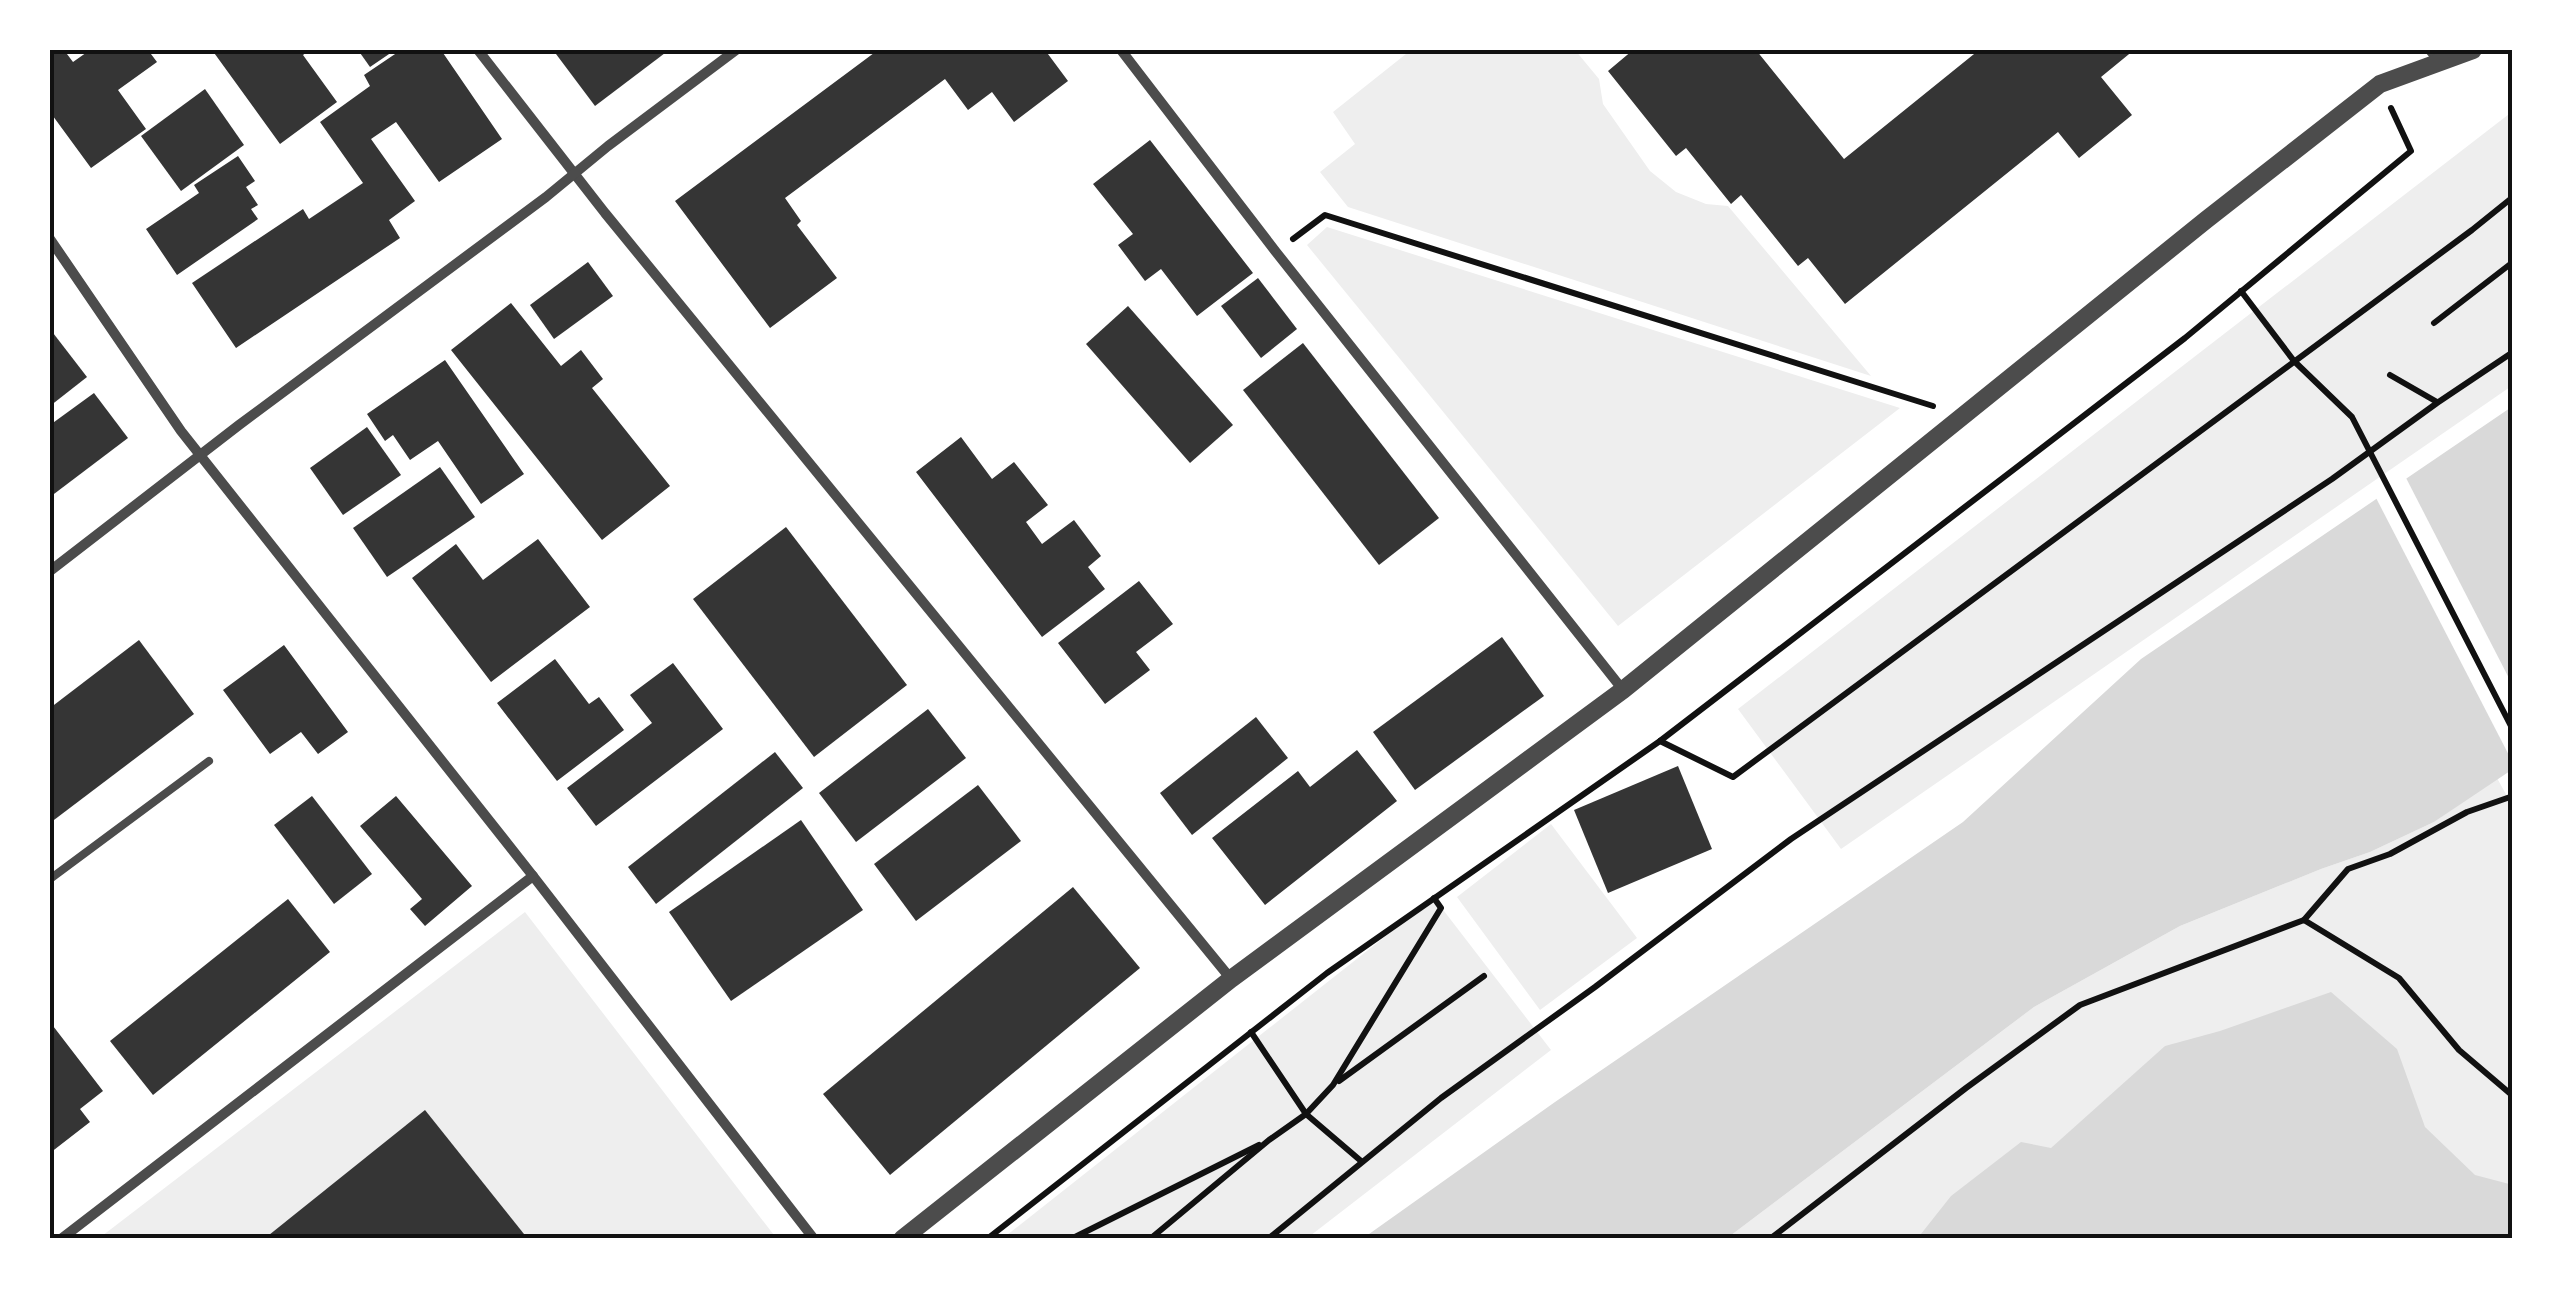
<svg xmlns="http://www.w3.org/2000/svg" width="2563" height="1289" font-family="'Open Sans',sans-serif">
<rect width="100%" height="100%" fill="#fff"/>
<g fill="#eee">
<path d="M 1411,50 L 1575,50 L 1599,79 L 1603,104 L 1650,171 L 1676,192 L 1706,204 L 1728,206 L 1871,376 L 1348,207 L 1320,172 L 1355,144 L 1333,112 Z"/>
<path d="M 2513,111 L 2513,385 L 1841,849 L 1738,709 Z"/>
<path d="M 1327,227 L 1900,408 L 1618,626 L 1307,245 Z"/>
<path d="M 2497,778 L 2513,807 L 2513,1239 L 1726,1239 L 2034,1007 L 2180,926 L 2321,869 L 2370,852 L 2434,822 Z"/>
<path d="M 1551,824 L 1637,938 L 1540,1010 L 1457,897 Z"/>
<path d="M 1434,898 L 1551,1050 L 1306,1239 L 1002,1239 Z"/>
<path d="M 525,912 L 777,1239 L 98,1239 Z"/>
</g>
<g fill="#d9d9d9">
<path d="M 2513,406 L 2513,769 L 2434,822 L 2370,852 L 2321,869 L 2180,926 L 2034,1007 L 1726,1239 L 1362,1239 L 1555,1102 L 1963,822 L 2141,659 Z"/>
<path d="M 2331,992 L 2397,1049 L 2425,1127 L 2475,1175 L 2513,1185 L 2513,1239 L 1917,1239 L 1951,1196 L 2021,1142 L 2051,1148 L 2165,1046 L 2220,1031 Z"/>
</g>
<path fill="#fff" d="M 2404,474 L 2513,686 L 2513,763 L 2374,494 Z"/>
<g fill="#353535">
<path d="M 50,50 L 64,50 L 73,62 L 90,50 L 148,50 L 157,62 L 118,90 L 146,129 L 91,168 L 50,112 Z"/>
<path d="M 212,50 L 309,50 L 303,55 L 337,102 L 280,144 Z"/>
<path d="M 358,50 L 395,50 L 370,67 Z"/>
<path d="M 401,50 L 441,50 L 502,139 L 439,182 L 396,122 L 371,139 L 415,201 L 389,220 L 400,238 L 236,348 L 192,283 L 303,209 L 309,219 L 363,183 L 320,122 L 370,86 L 364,75 Z"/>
<path d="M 553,50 L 669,50 L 595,106 Z"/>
<path d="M 878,50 L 1045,50 L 1068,81 L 1014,122 L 992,92 L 968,110 L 945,79 L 785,198 L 801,221 L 797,225 L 837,278 L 770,328 L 675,201 Z"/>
<path d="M 1633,50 L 1756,50 L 1844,159 L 1979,50 L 2134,50 L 2101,77 L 2132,115 L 2079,158 L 2058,132 L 1845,304 L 1808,258 L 1798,266 L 1741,195 L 1731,204 L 1686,148 L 1676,156 L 1608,71 Z"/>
<path d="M 205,89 L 244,145 L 181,191 L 141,136 Z"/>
<path d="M 1150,140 L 1253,273 L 1197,316 L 1161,269 L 1145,281 L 1118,245 L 1133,234 L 1093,184 Z"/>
<path d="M 238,156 L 255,181 L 246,187 L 258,205 L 251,209 L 258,219 L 177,275 L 146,229 L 199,193 L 194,185 Z"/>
<path d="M 588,262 L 613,296 L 554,339 L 530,305 Z"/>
<path d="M 1258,278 L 1297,329 L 1261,358 L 1221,306 Z"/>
<path d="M 511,303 L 561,366 L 581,350 L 603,379 L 592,388 L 670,486 L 602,540 L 451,350 Z"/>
<path d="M 1128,306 L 1233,425 L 1190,463 L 1086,344 Z"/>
<path d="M 50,329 L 87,377 L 50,406 Z"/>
<path d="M 1303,343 L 1439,518 L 1379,565 L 1243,390 Z"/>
<path d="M 445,360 L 524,474 L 481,504 L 438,441 L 410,460 L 393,435 L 385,441 L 367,414 Z"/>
<path d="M 94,393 L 128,438 L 50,497 L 50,425 Z"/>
<path d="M 367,427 L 401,475 L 343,515 L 310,468 Z"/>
<path d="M 961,437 L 992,479 L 1014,462 L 1048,505 L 1026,522 L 1042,544 L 1074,520 L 1101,556 L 1088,567 L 1105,589 L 1042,637 L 916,472 Z"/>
<path d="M 440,467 L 475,517 L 387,577 L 353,528 Z"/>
<path d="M 786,527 L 907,685 L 814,757 L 693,599 Z"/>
<path d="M 538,539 L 590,607 L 491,682 L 412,578 L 456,544 L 483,580 Z"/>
<path d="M 1139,581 L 1173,624 L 1136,652 L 1150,670 L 1105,704 L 1058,643 Z"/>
<path d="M 1502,637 L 1544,696 L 1415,790 L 1373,732 Z"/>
<path d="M 139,640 L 194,714 L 50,823 L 50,708 Z"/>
<path d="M 284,645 L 348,732 L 318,754 L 301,732 L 270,754 L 223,690 Z"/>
<path d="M 555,659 L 589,704 L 599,697 L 624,730 L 557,781 L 497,703 Z"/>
<path d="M 673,663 L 723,729 L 596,826 L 567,788 L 652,723 L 630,695 Z"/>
<path d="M 928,709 L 966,758 L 856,842 L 819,793 Z"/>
<path d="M 1256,717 L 1288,758 L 1192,835 L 1160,793 Z"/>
<path d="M 1357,750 L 1397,801 L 1265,905 L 1212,838 L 1298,771 L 1310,787 Z"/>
<path d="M 775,752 L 803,788 L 656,904 L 628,867 Z"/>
<path d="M 1678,766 L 1712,849 L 1608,893 L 1574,810 Z"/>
<path d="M 978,785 L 1021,841 L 916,921 L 874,864 Z"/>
<path d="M 312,796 L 372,874 L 334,904 L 274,825 Z"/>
<path d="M 396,796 L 472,886 L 425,926 L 410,909 L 422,899 L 360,826 Z"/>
<path d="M 801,820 L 863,910 L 731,1001 L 669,912 Z"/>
<path d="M 1073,887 L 1140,968 L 890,1175 L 823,1094 Z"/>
<path d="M 288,899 L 330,952 L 153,1095 L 110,1041 Z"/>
<path d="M 50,1022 L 103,1091 L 80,1109 L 90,1122 L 50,1153 Z"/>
<path d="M 425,1110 L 528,1239 L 264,1239 Z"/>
</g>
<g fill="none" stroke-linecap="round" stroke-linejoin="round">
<g stroke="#111" stroke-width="6">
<path d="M 1293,239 L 1325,215 L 1933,406"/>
<path d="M 2241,291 L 2294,361 L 2352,417 L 2513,730"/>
<path d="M 2434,323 L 2513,262"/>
<path d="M 2390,375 L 2437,402"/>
<path d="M 1660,741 L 1733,777 L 2472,230 L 2513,197"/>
<path d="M 2304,920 L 2348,869 L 2390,854 L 2467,812 L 2513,796"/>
<path d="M 1251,1032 L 1306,1114 L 1361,1161"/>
<path d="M 1339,1081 L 1484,976"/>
<path d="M 987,1239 L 1327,973 L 1660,741 L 2185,338 L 2411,151 L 2391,108"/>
<path d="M 1071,1239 L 1259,1145"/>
<path d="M 1150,1239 L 1269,1140 L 1306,1114 L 1333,1085 L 1441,908 L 1434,898"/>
<path d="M 1268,1239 L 1441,1098 L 1595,987 L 1791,839 L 2332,479 L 2437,403 L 2513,352"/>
<path d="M 1770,1239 L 1966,1088 L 2080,1005 L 2304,920 L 2399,978 L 2459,1050 L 2513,1096"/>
</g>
<path stroke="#4c4c4c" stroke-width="8" d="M 50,879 L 209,761"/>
<g stroke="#4c4c4c" stroke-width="10">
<path d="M 478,50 L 605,213 L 1231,979"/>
<path d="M 1121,50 L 1276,252 L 1623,690"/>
<path d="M 2430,50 L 2440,62"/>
<path d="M 50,239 L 181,431 L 533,876 L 814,1239"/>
<path d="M 50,571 L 239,425 L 546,197 L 608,146 L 736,50"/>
<path d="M 61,1239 L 533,876"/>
</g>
<path stroke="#4c4c4c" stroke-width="18" d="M 902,1239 L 1231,979 L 1623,690 L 2206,220 L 2380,84 L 2473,50"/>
</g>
<rect width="2563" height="1289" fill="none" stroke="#ffffff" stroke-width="105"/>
<rect x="52" y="52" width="2458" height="1184" fill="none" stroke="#111" stroke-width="4"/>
</svg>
